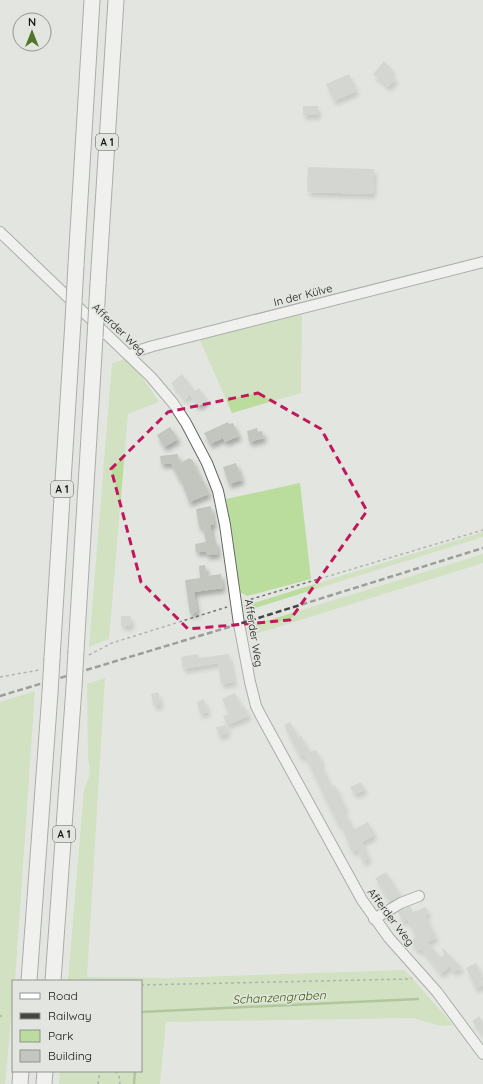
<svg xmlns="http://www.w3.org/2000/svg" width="483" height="1084" font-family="Quicksand,sans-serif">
<defs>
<filter id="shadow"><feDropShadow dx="2.5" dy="4.5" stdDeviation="2" flood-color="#0004"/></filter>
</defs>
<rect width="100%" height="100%" fill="#e3e6e0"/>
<g fill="#badc9c">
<path d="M 302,314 L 301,393 L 232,413 L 200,340 Z"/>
<path d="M 129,358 L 159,402 L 128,414 L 109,639 L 89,647 L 112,363 Z"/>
<path d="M 300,483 L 311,579 L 247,596 L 240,592 L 226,499 Z"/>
<path d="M 483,532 L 483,537 L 245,611 L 244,606 Z"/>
<path d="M 483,554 L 483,563 L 249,636 L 247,627 Z"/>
<path d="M 105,678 L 87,977 L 169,978 L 405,970 L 453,1025 L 440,1026 L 413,1018 L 166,1022 L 160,1084 L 59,1084 L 60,1071 L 141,1071 L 141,981 L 68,981 L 84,789 C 90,777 91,772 88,759 L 87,684 Z"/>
<path d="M 35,691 L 15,981 L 13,981 L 13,998 L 5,1084 L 0,1084 L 0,702 Z"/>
</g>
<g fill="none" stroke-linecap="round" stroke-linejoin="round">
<g stroke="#769f4f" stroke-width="2.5">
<path d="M 141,1012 L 418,999"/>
<path d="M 0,1016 L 1,1016"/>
<path d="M 134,1084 L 135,1071"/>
</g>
</g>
<g fill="#c2c6bf" filter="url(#shadow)">
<path d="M 384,61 L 393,70 L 390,73 L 396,79 L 388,87 L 373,74 Z"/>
<path d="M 349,74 L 357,91 L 334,101 L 326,84 Z"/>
<rect x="303" y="106" width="15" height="9"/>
<path d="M 308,167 L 374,169 L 373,194 L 307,192 Z"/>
<path d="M 182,374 L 195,391 L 199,388 L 207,400 L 198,406 L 190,395 L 184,400 L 171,383 Z"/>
<path d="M 228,422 L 229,424 L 233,423 L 239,436 L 225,442 L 223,438 L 210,444 L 204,433 Z"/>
<path d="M 170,427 L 178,439 L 164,447 L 157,435 Z"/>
<path d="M 257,428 L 258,432 L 262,431 L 264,438 L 249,442 L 247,431 Z"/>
<path d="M 178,454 L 179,463 L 190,458 L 191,460 L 192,459 L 202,481 L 203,480 L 209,494 L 189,502 L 181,480 L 180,481 L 171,463 L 161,464 L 160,456 Z"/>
<path d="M 236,463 L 242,480 L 229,484 L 223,467 Z"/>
<path d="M 211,506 L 214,525 L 210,525 L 213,541 L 216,541 L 218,554 L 207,555 L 206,551 L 196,552 L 195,544 L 206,542 L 203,527 L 199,527 L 196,509 Z"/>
<path d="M 205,565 L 207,576 L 221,574 L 223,588 L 194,592 L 197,612 L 190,614 L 185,580 L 200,578 L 199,566 Z"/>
<rect x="121" y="616" width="10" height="10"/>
<path d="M 198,654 L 199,658 L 229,654 L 234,682 L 221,684 L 218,663 L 183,669 L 181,657 Z"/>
<path d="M 158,692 L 161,704 L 154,706 L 151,694 Z"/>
<path d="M 235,693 L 242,708 L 244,706 L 249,716 L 227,725 L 223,716 L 229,714 L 222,699 Z"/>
<path d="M 204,699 L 208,712 L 200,714 L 197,702 Z"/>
<path d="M 290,722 L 298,737 L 301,736 L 310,752 L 316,750 L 322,762 L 320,763 L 332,787 L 335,785 L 346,809 L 343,810 L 354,829 L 368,822 L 375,835 L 362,842 L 369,858 L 363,862 L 357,849 L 352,852 L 341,825 L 339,826 L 331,811 L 311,768 L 304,755 L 300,757 L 284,725 Z"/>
<path d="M 226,725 L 228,733 L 219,736 L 216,727 Z"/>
<path d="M 361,782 L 365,790 L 354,794 L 350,787 Z"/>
<path d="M 386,872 L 401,896 L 404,894 L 405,895 L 393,900 L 392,899 L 389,901 L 375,878 Z"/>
<path d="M 410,906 L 413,912 L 426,907 L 429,913 L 425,915 L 436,938 L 427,942 L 441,957 L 444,955 L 442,949 L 443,948 L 462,968 L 453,972 L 450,966 L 441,974 L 421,949 L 418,951 L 410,942 L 416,937 L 407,919 L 402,922 L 398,912 Z"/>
<path d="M 476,963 L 483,978 L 483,985 L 476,989 L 466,968 Z"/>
<path d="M 479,1016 L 483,1022 L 483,1036 L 472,1021 Z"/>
</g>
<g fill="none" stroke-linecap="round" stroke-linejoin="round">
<g stroke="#656863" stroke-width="12">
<g id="minor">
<path d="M 0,232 L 151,377 L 173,403 L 186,423 L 207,463 L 218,491 L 225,525 L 239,624 L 250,682 L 256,706 L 261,716 L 362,900 L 389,938 L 437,992 L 483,1054"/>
<path d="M 130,356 L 137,351 L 153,346 L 483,262"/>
<path d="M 374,919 L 401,903 L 419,896"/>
</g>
</g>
<g stroke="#656863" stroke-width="17">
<g id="highway">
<path d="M 76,265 L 92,0"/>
<path d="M 98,284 L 116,0"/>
<path d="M 76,651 L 95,337"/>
<path d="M 52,658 L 73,321"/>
<path d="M 29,981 L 50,693"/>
<path d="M 53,981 L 74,687"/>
<path d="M 20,1084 L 21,1071"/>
<path d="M 44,1084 L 45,1071"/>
</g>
</g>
<g stroke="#737571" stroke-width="1.5" stroke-dasharray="3 3" stroke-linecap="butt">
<path d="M 245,601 L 483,530"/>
<path d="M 89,655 L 112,643 L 227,607"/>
<path d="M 0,677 L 39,670"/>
<path d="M 141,985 L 408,979 L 412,978"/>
<path d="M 115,1071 L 119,1076 L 120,1084"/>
<path d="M 98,1084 L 100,1071"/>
</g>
<use href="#minor" stroke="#fff" stroke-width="10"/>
<use href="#highway" stroke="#fff" stroke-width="15"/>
<path stroke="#454744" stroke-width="2.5" stroke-dasharray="6 3" stroke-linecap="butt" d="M 0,696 L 239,624 L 483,548"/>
<g stroke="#656863" stroke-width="17" stroke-linecap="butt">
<g id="highway-bridge">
<path d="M 73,321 L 76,265"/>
<path d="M 95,337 L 98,284"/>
<path d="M 74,687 L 76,651"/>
<path d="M 50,693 L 52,658"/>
</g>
</g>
<use href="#highway-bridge" stroke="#fff" stroke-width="15"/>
</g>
<path d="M0 0H483V1084H0ZM 258,393 L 321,429 L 367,511 L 290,620 L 188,629 L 141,582 L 111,469 L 168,412 Z" fill="#e3e6e0" fill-opacity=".55" fill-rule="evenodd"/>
<path fill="none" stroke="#c2185b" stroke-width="3" stroke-dasharray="8 5" stroke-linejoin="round" d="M 258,393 L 321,429 L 367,511 L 290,620 L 188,629 L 141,582 L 111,469 L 168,412 Z"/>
<g text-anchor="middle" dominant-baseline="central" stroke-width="3" stroke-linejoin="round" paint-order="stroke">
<g fill="#e3e6e0" stroke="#525450" stroke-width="1">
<rect x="96" y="134" width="22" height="16" rx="3"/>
<rect x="51" y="481" width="22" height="16" rx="3"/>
<rect x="53" y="826" width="22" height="16" rx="3"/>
</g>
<g font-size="10" font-weight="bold" fill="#141613">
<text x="107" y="142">A 1</text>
<text x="62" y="489">A 1</text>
<text x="64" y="834">A 1</text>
</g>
<g font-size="11" fill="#141613" stroke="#e3e6e0">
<text transform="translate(303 295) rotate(-14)">In der Külve</text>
<text transform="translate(119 329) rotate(44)">Afferder Weg</text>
<text transform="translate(254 633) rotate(81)">Afferder Weg</text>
<text transform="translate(391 917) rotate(53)">Afferder Weg</text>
</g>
<g font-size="12" font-style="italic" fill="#385d01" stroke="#e3e6e0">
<text transform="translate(279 997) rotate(-3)">Schanzengraben</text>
</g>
</g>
<rect x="12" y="980" width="130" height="92" fill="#e3e6e0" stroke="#90938e"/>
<rect x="20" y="993" width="20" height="6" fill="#ffffff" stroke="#90938e"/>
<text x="48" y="1000" font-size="12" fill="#141613">Road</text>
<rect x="20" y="1013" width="20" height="6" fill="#454744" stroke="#90938e"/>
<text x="48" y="1020" font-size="12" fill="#141613">Railway</text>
<rect x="20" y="1030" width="20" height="12" fill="#badc9c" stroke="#90938e"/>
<text x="48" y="1040" font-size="12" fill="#141613">Park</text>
<rect x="20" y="1050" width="20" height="12" fill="#c2c6bf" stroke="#90938e"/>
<text x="48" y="1060" font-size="12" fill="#141613">Building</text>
<g transform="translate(32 32)"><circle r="19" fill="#e3e6e0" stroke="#90938e"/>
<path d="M0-3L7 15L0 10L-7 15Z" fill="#51742c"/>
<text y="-6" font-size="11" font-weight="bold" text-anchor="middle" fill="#141613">N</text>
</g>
</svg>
